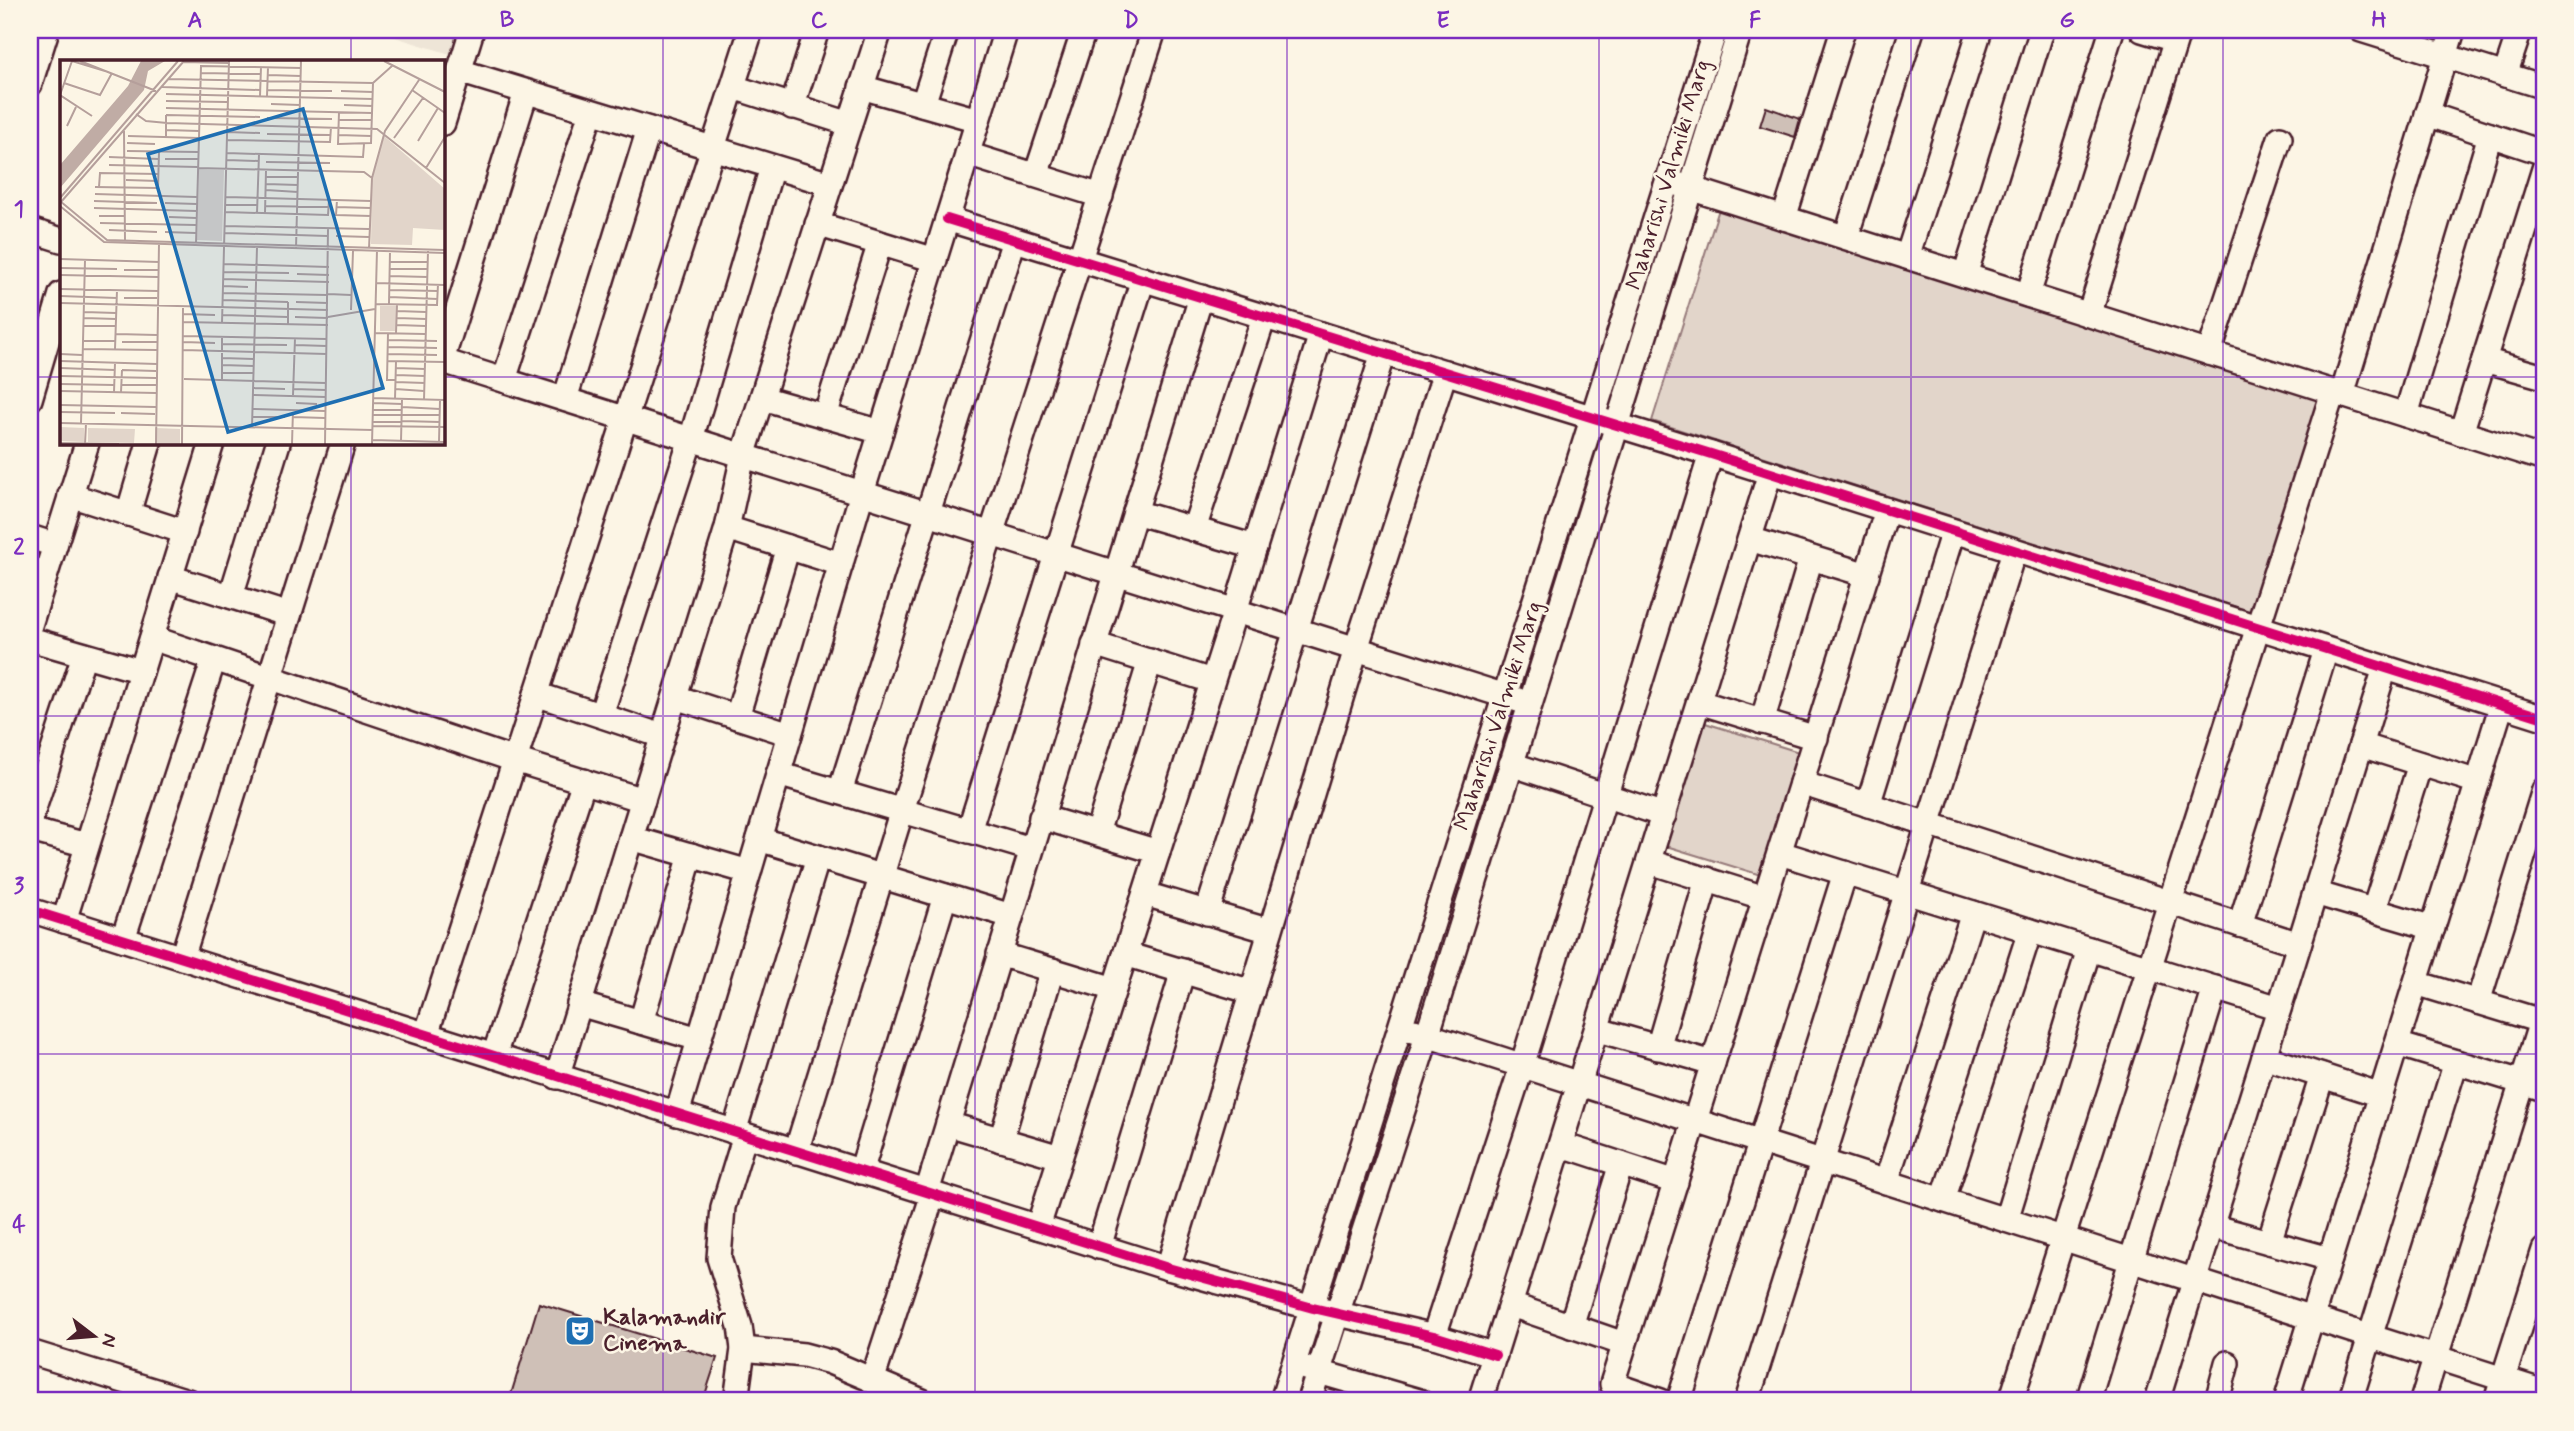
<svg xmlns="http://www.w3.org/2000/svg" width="2574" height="1431" font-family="Mynerve,sans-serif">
<rect width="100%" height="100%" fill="#fcf5e5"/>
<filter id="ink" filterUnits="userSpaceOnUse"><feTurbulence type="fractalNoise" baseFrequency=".0143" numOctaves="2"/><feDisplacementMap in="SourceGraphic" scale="14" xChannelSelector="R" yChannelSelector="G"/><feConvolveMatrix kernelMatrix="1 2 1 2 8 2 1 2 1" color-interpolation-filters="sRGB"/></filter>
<g filter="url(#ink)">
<path fill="#eee5d7" d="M 372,30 L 457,30 L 450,54 Z"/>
<g fill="#e2d5ca" stroke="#967a7a" stroke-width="2">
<path d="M 1719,209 L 2319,400 L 2252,612 L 1652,421 Z"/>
<path d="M 1702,722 L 1802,753 L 1764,876 L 1663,845 Z"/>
</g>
<g fill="#cfc0b7" stroke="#4a1f2b" stroke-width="2">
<path d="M 1766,107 L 1800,119 L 1795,137 L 1760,126 Z"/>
<path d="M 539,1303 L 717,1358 L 703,1401 L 509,1401 Z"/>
</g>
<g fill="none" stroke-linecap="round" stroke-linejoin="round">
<g stroke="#4a1f2b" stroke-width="28">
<g id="minor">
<path d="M 2142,30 L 2175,40"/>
<path d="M 2361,30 L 2544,87"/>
<path d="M 459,71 L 830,184"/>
<path d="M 2505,75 L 2520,30"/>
<path d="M 30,84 L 47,30"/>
<path d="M 733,87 L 850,124"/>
<path d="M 861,87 L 978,120"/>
<path d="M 923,104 L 947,30"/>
<path d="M 792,107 L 817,30"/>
<path d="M 2427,114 L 2544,153"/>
<path d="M 443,123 L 472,30"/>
<path d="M 967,154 L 1101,196"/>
<path d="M 1036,175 L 1084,30"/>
<path d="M 1677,184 L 2544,459"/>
<path d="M 1784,218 L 1843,30"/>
<path d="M 947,219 L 1711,454 L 2544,718"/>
<path d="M 817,224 L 935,260"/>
<path d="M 30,230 L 61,240"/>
<path d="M 1846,237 L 1912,30"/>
<path d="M 1907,257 L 1980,30"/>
<path d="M 1965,275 L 2042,30"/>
<path d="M 2028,295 L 2112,30"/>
<path d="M 2089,315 L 2179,30"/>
<path d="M 2209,353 L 2280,138"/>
<path d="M 443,357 L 526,92"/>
<path d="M 2484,360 L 2544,377"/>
<path d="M 443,361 L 1518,700"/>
<path d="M 504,380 L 591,112"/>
<path d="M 2342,395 L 2453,30"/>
<path d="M 762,398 L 881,432"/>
<path d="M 30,399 L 61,294"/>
<path d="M 565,399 L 649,129"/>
<path d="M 2406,415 L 2490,135"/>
<path d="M 825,416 L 880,243"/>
<path d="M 2461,433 L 2544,169"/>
<path d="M 70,495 L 185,532"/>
<path d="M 1135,512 L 1255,547"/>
<path d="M 128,514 L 149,443"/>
<path d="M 727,528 L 841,564"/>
<path d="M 1194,529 L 1264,317"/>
<path d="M 30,537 L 55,545"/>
<path d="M 1750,539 L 1867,575"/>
<path d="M 170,577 L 289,615"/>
<path d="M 231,596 L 278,443"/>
<path d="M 30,625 L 87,443"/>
<path d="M 152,638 L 515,760 L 643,800"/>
<path d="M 30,639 L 141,671"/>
<path d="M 1094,644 L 1212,681"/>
<path d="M 536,694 L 662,736"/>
<path d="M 675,697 L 790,734"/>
<path d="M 1699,702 L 1816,738"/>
<path d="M 601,715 L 691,439 L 772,167"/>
<path d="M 737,717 L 788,547"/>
<path d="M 1762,722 L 1811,558"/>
<path d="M 2361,745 L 2478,782"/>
<path d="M 1511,764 L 1664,815"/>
<path d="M 778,774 L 1031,849"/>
<path d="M 1801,783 L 2299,944"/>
<path d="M 840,792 L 1014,240"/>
<path d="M 1868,805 L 1953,531"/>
<path d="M 1041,817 L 1158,852"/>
<path d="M 30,821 L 84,655"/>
<path d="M 30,830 L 87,845"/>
<path d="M 969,831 L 1143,279"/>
<path d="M 1097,833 L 1150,661"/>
<path d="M 631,838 L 749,872"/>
<path d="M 759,839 L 1011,916"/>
<path d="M 1780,853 L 2279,1008"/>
<path d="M 1650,862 L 1765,898"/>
<path d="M 2315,893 L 2433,928"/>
<path d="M 1145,894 L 1270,931"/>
<path d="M 30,910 L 1168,1268 L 1313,1308 L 1434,1336 L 1495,1355"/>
<path d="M 2374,910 L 2420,764"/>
<path d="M 1207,913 L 1383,353"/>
<path d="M 64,921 L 212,443"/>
<path d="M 2240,925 L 2326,650"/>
<path d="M 123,939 L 214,659"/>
<path d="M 999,954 L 1114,989"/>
<path d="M 1125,954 L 1252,992"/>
<path d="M 182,958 L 343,443"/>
<path d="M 2416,983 L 2544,1022"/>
<path d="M 2478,1002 L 2544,790"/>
<path d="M 579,1004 L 699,1039"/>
<path d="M 641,1022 L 691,855"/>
<path d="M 1598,1030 L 1713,1063"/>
<path d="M 1414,1031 L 2544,1392"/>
<path d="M 426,1035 L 751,30"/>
<path d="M 2397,1044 L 2544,1089"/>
<path d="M 1658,1048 L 1707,879"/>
<path d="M 494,1056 L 584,781"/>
<path d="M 2264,1057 L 2381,1095"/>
<path d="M 557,1077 L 727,528 L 743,456 L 880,30"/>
<path d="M 677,1114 L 862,493 L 1006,30"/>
<path d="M 948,1124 L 1060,1157"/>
<path d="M 734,1132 L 818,857"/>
<path d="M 1001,1140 L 1052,970"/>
<path d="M 1562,1145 L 1676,1182"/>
<path d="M 796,1152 L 902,810 L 1154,30"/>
<path d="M 861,1172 L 945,896"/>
<path d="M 1886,1182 L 1973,913"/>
<path d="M 927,1192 L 1201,297"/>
<path d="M 1943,1200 L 2030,931"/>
<path d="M 2006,1220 L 2089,949"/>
<path d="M 2211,1226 L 2330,1259"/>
<path d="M 1038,1227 L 1235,611 L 1321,334"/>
<path d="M 2269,1242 L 2322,1076"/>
<path d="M 1099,1247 L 1183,971"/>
<path d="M 1168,1268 L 1356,649 L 1445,372"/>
<path d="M 1511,1305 L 1624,1344"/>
<path d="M 1571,1326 L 1621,1164"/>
<path d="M 1434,1336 L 1522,1066 L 1711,454"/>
<path d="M 743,1349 L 804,1355 L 830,1362 L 922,1401"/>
<path d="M 30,1352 L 188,1401"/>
<path d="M 1305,1368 L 1419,1401"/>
<path d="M 872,1381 L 933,1194"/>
<path d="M 736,1401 L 743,1349 L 740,1326 L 719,1258 L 723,1207 L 745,1135"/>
<path d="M 1282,1401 L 1715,30"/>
<path d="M 1309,1401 L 1427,1036 L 1740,30"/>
<path d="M 1480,1401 L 1770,473"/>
<path d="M 1661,1401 L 1612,1384 L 1887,510"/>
<path d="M 1679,1401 L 1845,873"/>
<path d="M 1747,1401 L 2014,551"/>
<path d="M 2011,1401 L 2333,392"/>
<path d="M 2088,1401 L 2215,988"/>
<path d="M 2157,1401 L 2385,668"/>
<path d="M 2217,1401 L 2227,1363"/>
<path d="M 2286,1401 L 2502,704"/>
<path d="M 2350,1401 L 2456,1062"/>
<path d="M 2422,1401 L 2544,1012"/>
<path d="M 2496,1401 L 2544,1250"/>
</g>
</g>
<use href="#minor" stroke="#fcf5e5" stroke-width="23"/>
<g stroke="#fcf5e5" stroke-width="15">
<g id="cycleway">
<path d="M 947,219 L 1711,454 L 2544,718"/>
<path d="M 30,910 L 1168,1268 L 1313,1308 L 1434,1336 L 1495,1355"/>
</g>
</g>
<use href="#cycleway" stroke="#d6006c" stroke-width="10"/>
</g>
</g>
<path fill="none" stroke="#7b2cbf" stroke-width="2" stroke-opacity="0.55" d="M 351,30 L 351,61M 663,30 L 663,1401M 975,30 L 975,1401M 1287,30 L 1287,1401M 1599,30 L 1599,1401M 1911,30 L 1911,1401M 2223,30 L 2223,1401M 30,377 L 61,377M 443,377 L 2544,377M 351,443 L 351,1401M 30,716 L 2544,716M 30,1054 L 2544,1054"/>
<defs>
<g id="theatre-square" transform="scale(1.575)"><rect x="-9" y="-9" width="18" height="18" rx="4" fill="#1f6fb2" stroke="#fcf5e5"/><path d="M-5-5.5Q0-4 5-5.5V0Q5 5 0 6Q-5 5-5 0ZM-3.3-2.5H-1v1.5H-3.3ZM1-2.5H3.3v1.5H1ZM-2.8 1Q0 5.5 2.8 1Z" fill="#fff"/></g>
</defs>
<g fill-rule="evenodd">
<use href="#theatre-square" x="580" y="1331"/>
</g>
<g text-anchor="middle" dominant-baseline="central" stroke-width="5" stroke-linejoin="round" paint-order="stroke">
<g font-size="23" fill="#4a1f2b" stroke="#fcf5e5">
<text transform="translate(1669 175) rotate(-73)">Maharishi Valmiki Marg</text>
<text transform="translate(1499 716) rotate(-72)">Maharishi Valmiki Marg</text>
</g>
<g font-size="23" font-weight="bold" fill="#4a1f2b" stroke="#fcf5e5" text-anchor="start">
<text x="603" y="1318">Kalamandir<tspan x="603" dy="26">Cinema</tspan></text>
</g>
</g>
<g transform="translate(60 60)">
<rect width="385" height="385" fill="#fcf5e5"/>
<path d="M 324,76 L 385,129 L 385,170 L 353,168 L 352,185 L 311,184 L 312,120 ZM 139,109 L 164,110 L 162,181 L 137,180 ZM 320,246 L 336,246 L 336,271 L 320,271 ZM 0,367 L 24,368 L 24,382 L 0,381 ZM 28,368 L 75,369 L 74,383 L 28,382 ZM 95,368 L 120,369 L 120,384 L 95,384 Z" fill="#e2d5ca"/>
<path d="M 81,1 L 105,1 L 88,11 L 84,30 L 0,128 L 0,105 L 68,26 Z" fill="#c0aca5"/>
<path fill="none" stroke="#b59f9b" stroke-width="2" d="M 12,1 L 0,35 L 32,56M 12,1 L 45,11M 20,1 L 96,31M 324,1 L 385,32M 123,2 L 169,3M 141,13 L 201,14M 208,15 L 241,16M 108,19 L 313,23M 4,23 L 40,35 L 52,13M 102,27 L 200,30M 207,30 L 272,31M 352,30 L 385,53M 281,31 L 313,32M 106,34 L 313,39M 200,36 L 201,7M 207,36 L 208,7M 106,41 L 167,42M 211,44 L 240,45M 284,45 L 313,46M 106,48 L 312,53M 279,52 L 278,84 L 311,83 L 313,23 L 332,6M 76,54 L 86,61 L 107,63 L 317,69 L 385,123M 106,55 L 200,57M 106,55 L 106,77M 207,58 L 272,59M 279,60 L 312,60M 7,66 L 16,47M 106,70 L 139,71M 64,71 L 65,181M 167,72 L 200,73M 207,74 L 270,75M 278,75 L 311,76M 68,76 L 139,78M 334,78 L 363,38M 167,80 L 270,82 L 271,67M 358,81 L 378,48M 67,83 L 95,84M 67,91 L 138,92M 166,93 L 303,97 L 304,84M 49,97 L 98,99M 105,99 L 138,99M 166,100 L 199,101M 206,102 L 270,103M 49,105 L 138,107M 138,108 L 304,112 L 312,118M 366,108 L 385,77M 206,117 L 238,117M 66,120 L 98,121M 206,124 L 238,125M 35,127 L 98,128M 39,127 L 40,113 L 98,114M 98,128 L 99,92M 206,130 L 238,132M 35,134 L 137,137M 165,137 L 311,141M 0,138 L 118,1M 277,140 L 276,155 L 311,156M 0,141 L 47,180 L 385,190M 34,141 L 97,143M 1,142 L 124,1M 105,143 L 137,144M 165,145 L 197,145M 0,146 L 44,182 L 385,193M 205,146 L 268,147M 276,147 L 311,148M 34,148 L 137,151M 165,152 L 268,155 L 269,140M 197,153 L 199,94M 205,153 L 206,110M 39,156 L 65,156M 109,157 L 137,158M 40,163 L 136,165M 164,166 L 309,169M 49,170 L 97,172M 105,172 L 136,173M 164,173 L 268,176M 276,176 L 309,177M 136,184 L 141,6 L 241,8M 236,188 L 241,1M 309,189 L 312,118 L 325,71 L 359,20M 0,199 L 99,202M 330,202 L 368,202M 164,204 L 269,207M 0,208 L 57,209M 330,209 L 368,209M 64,210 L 98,210M 163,212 L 229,213M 237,214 L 269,215M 0,215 L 98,217M 329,216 L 368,217M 163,219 L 269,222M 316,223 L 385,225M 163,226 L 188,227M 0,229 L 98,231M 329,230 L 378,231M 163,233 L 268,235M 268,234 L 291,235M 0,236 L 57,238M 329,237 L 378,239M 64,238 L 97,238M 163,240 L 228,242M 236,242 L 268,243M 0,243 L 268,250M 315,244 L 377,245 L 378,224M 329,244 L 330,191M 291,250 L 293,191M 337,251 L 366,252M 24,252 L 56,253M 123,254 L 155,255M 163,255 L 228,257M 235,257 L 268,258M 268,257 L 315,249M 24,258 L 56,259M 337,258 L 366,259M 123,262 L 268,265M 162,263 L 169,1M 228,264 L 228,242M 337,265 L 366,266M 24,266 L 56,266M 315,273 L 365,274M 328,273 L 327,320 L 335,320M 336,273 L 337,245M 56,274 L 97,275M 123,276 L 267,279M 328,280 L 377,281M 23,281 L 56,281M 62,282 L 97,282M 123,282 L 155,283M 162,284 L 227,285M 235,285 L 267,286M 328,287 L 377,288M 23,289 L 97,290M 55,289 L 57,230M 123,290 L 267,294M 0,294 L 22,295M 328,294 L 377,295M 162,298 L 194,299M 0,301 L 97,304M 327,301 L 385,302M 162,305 L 194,306M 0,308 L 55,310M 336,308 L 365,309M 62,310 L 96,311M 162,313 L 193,313M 336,315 L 365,316M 0,316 L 96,318M 124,319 L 266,323M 162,320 L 162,277M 335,322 L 365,323M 0,324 L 54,325M 61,325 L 96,325M 193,328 L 225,329M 233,329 L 266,330M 335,329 L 364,331M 0,331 L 96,333M 54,332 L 55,303M 61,332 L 62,310M 193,335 L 266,337M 233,335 L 235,278M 313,338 L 385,340M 335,339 L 336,301M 364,340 L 368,191M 236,343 L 257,344M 313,343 L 342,344M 0,345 L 96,347M 342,347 L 380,349M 192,349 L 265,351M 313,350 L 342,350M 0,352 L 55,353M 61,353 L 95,354M 313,355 L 380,355M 192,357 L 225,357M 233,357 L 265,358M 342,361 L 380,362M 313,362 L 342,362M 0,363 L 313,370M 21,363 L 25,200M 313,366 L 385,367M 192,367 L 197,187M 312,380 L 385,382M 341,381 L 342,339M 379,382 L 380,340M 0,383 L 59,384M 25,384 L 26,363M 96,384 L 99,183M 122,384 L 123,246M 232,384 L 233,350M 265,384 L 268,169M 312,384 L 317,190"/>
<path fill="#1f6fb2" fill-opacity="0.15" stroke="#1f6fb2" stroke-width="3.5" d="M 243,49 L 323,328 L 168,372 L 88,94 Z"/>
<rect width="385" height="385" fill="none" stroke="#4a1f2b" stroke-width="3.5"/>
</g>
<rect width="2574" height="1431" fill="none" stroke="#fcf5e5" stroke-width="77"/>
<g transform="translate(94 1336) rotate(106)" stroke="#fcf5e5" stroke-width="5" paint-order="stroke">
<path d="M0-5L12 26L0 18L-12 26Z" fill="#4a1f2b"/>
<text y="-10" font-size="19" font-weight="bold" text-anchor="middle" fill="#4a1f2b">N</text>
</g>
<rect x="38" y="38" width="2498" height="1354" fill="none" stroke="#7b2cbf" stroke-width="2.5"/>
<g font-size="23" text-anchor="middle" font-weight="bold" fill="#7b2cbf">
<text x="195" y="27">A</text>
<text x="507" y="27">B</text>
<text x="819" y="27">C</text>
<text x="1131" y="27">D</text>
<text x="1443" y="27">E</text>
<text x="1755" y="27">F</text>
<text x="2067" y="27">G</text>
<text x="2379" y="27">H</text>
<text x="19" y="216">1</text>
<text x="19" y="554">2</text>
<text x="19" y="893">3</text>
<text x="19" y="1231">4</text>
</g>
</svg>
